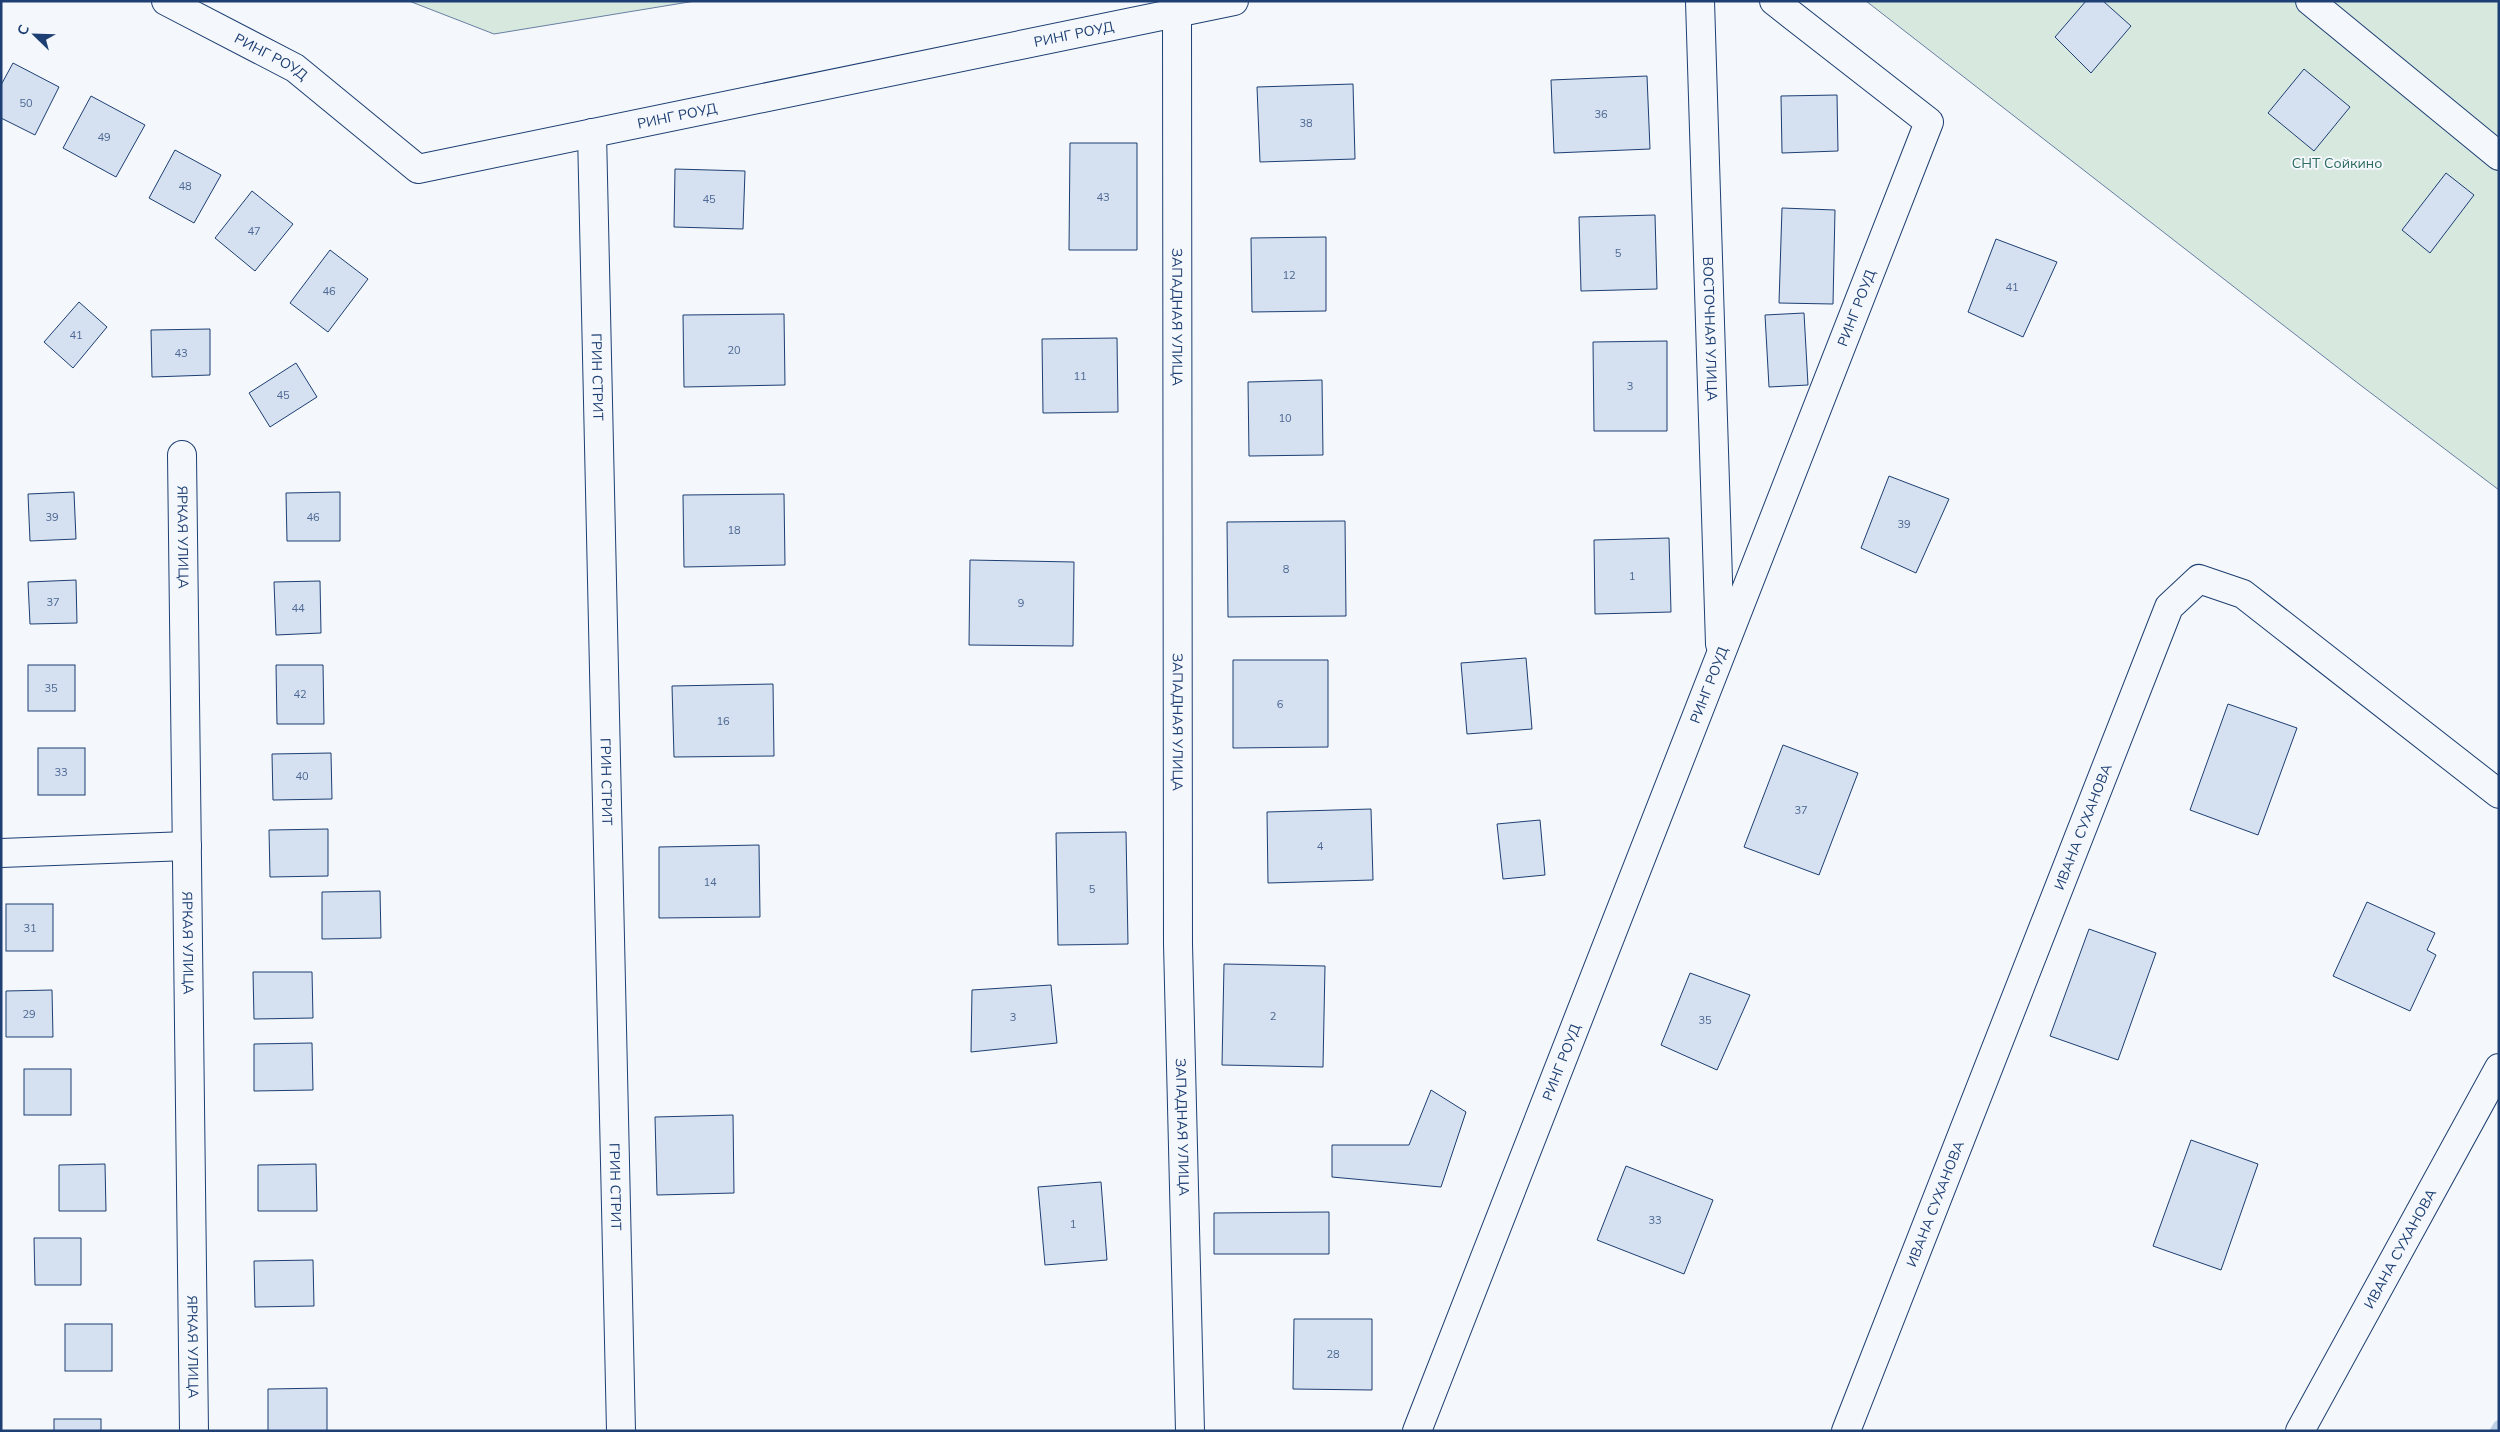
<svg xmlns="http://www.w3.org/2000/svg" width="2500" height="1432" font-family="Mulish,sans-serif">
<rect width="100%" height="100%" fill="#f4f7fb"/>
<g fill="#d7e8df" stroke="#687fa3">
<path d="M 409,1 L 695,1 L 494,34 Z"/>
<path d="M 1866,1 L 2499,1 L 2499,490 L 2359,384 Z"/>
</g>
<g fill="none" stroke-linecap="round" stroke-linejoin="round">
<path stroke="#bed0e5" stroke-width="12" d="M 2496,1431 L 2499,1426"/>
</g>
<g fill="#d5e0f0" stroke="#1d3f73">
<path d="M 2086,1 L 2103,1 L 2131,26 L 2091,73 L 2055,37 Z"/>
<path d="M 13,63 L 59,87 L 35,135 L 1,118 L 1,85 Z"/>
<path d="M 2304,69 L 2350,107 L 2314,151 L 2268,113 Z"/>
<path d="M 1647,76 L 1650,149 L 1554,153 L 1551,80 Z"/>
<path d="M 1353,84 L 1355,159 L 1260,162 L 1257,87 Z"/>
<path d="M 1837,95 L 1838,151 L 1782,153 L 1781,96 Z"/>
<path d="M 91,96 L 145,125 L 116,177 L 63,148 Z"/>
<path d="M 1070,143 L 1137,143 L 1137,250 L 1069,250 Z"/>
<path d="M 175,150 L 221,175 L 194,223 L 149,198 Z"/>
<path d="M 675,169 L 745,171 L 743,229 L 674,227 Z"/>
<path d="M 2446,173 L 2474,195 L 2430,253 L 2402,230 Z"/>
<path d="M 252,191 L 293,224 L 255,271 L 215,238 Z"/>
<path d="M 1782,208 L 1835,210 L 1833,304 L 1779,303 Z"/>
<path d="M 1655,215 L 1657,289 L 1581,291 L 1579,217 Z"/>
<path d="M 1326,237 L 1326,311 L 1252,312 L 1251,238 Z"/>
<path d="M 1996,239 L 2057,262 L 2023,337 L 1968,312 Z"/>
<path d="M 330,250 L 368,279 L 328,332 L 290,303 Z"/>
<path d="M 79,302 L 107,327 L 73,368 L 44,342 Z"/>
<path d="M 1804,313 L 1808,385 L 1769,387 L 1765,315 Z"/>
<path d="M 784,314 L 785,385 L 684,387 L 683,315 Z"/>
<path d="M 210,329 L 210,375 L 152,377 L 151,330 Z"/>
<path d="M 1117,338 L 1118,412 L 1043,413 L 1042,339 Z"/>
<path d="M 1667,341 L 1667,431 L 1594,431 L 1593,342 Z"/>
<path d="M 296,363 L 317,397 L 270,427 L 249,393 Z"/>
<path d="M 1322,380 L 1323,455 L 1249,456 L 1248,382 Z"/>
<path d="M 1889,476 L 1949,499 L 1916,573 L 1861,548 Z"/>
<path d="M 74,492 L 76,539 L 30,541 L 28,494 Z"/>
<path d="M 340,492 L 340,541 L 287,541 L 286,493 Z"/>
<path d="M 784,494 L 785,565 L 684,567 L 683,495 Z"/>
<path d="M 1345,521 L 1346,616 L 1228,617 L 1227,522 Z"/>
<path d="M 1669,538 L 1671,612 L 1595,614 L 1594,540 Z"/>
<path d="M 970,560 L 1074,562 L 1073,646 L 969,645 Z"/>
<path d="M 76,580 L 77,623 L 30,624 L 28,582 Z"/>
<path d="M 320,581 L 321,633 L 276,635 L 274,582 Z"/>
<path d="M 1526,658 L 1532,729 L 1467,734 L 1461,663 Z"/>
<path d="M 1233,660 L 1328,660 L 1328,747 L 1233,748 Z"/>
<rect x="28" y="665" width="47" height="46"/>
<path d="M 276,665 L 323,665 L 324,724 L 277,724 Z"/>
<path d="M 773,684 L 774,756 L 674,757 L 672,686 Z"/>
<path d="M 2228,704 L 2297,728 L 2258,835 L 2190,810 Z"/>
<path d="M 1783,745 L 1858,773 L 1819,875 L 1744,847 Z"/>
<rect x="38" y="748" width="47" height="47"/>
<path d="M 331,753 L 332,799 L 273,800 L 272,754 Z"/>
<path d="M 1371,809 L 1373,880 L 1268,883 L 1267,812 Z"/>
<path d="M 1540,820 L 1545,875 L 1503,879 L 1497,824 Z"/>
<path d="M 328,829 L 328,876 L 270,877 L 269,830 Z"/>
<path d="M 1126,832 L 1128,944 L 1058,945 L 1056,833 Z"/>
<path d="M 759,845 L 760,917 L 659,918 L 659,847 Z"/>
<path d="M 380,891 L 381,938 L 322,939 L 322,892 Z"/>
<path d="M 2367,902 L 2435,933 L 2427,950 L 2436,955 L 2410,1011 L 2333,976 Z"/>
<rect x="6" y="904" width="47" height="47"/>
<path d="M 2089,929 L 2156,953 L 2118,1060 L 2050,1036 Z"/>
<path d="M 1224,964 L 1325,966 L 1323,1067 L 1222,1065 Z"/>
<path d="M 253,972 L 312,972 L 313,1018 L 254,1019 Z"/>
<path d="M 1690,973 L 1750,995 L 1717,1070 L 1661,1045 Z"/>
<path d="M 1051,985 L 1057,1043 L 971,1052 L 972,990 Z"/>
<path d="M 52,990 L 53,1037 L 6,1037 L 6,991 Z"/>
<path d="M 312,1043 L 313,1090 L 254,1091 L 254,1044 Z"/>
<rect x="24" y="1069" width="47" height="46"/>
<path d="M 1431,1090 L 1466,1112 L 1441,1187 L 1332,1177 L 1332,1145 L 1409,1145 Z"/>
<path d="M 733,1115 L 734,1193 L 657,1195 L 655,1117 Z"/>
<path d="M 2191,1140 L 2258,1164 L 2221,1270 L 2153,1246 Z"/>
<path d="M 105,1164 L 106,1211 L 59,1211 L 59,1165 Z"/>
<path d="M 316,1164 L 317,1211 L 258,1211 L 258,1165 Z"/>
<path d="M 1626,1166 L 1713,1200 L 1684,1274 L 1597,1240 Z"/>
<path d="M 1101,1182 L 1107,1260 L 1045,1265 L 1038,1187 Z"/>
<path d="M 1329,1212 L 1329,1254 L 1214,1254 L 1214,1213 Z"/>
<path d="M 34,1238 L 81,1238 L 81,1285 L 35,1285 Z"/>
<path d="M 313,1260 L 314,1306 L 255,1307 L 254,1261 Z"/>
<path d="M 1294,1319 L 1372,1319 L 1372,1390 L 1293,1389 Z"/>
<rect x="65" y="1324" width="47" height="47"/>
<path d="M 327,1388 L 327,1431 L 268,1431 L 268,1389 Z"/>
<rect x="54" y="1419" width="47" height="12"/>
</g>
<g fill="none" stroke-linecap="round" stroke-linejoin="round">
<g stroke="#1d3f73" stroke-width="30">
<g id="minor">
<path id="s1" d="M 166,1 L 295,68 L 418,169 L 1234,1"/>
<path id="s2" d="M 1700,1 L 1720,644"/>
<path d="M 2310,1 L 2499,156"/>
<path id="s3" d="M 1177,13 L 1178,944 L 1190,1431"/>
<path id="s4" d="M 592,133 L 621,1431"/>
<path id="s5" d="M 182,455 L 194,1431"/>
<path d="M 1,853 L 187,846"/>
<path id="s6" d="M 1417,1431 L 1929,122 L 1774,1"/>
<path id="s7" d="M 1846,1431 L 2169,607 L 2199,579 L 2243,594 L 2499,794"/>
<path id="s8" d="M 2300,1431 L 2499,1068"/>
</g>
</g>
<use href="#minor" stroke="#f4f7fb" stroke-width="28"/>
</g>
<g text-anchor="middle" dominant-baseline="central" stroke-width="4" stroke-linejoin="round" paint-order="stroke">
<g font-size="11" fill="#4b6792">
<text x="26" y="103">50</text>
<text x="1601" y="114">36</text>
<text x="1306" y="123">38</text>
<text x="104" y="137">49</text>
<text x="185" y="186">48</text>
<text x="1103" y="197">43</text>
<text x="709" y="199">45</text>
<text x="254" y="231">47</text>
<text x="1618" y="253">5</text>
<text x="1289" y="275">12</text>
<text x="2012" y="287">41</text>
<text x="329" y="291">46</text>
<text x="76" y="335">41</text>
<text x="734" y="350">20</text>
<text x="181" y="353">43</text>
<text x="1080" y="376">11</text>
<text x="1630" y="386">3</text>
<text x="283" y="395">45</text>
<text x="1285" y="418">10</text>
<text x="52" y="517">39</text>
<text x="313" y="517">46</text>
<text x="1904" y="524">39</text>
<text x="734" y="530">18</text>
<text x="1286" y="569">8</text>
<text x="1632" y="576">1</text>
<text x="53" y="602">37</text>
<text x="1021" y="603">9</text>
<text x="298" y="608">44</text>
<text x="51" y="688">35</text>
<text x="300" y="694">42</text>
<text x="1280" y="704">6</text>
<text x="723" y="721">16</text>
<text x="61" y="772">33</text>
<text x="302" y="776">40</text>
<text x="1801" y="810">37</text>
<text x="1320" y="846">4</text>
<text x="710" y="882">14</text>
<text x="1092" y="889">5</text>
<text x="30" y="928">31</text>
<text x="29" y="1014">29</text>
<text x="1273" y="1016">2</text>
<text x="1013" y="1017">3</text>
<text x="1705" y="1020">35</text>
<text x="1655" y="1220">33</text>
<text x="1073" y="1224">1</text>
<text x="1333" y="1354">28</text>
</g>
<g font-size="14" fill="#1d3f73" stroke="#f4f7fb">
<text stroke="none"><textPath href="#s1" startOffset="974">РИНГ РОУД</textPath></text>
<text stroke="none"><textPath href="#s1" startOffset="119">РИНГ РОУД</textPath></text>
<text stroke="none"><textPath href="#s1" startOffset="569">РИНГ РОУД</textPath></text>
<text stroke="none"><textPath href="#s6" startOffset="1206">РИНГ РОУД</textPath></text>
<text stroke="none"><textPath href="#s3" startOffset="304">ЗАПАДНАЯ УЛИЦА</textPath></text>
<text stroke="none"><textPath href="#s2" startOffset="328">ВОСТОЧНАЯ УЛИЦА</textPath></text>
<text stroke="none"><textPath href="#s4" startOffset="244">ГРИН СТРИТ</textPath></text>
<text stroke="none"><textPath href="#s5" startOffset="82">ЯРКАЯ УЛИЦА</textPath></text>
<text stroke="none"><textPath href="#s6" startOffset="801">РИНГ РОУД</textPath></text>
<text stroke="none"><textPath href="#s3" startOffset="709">ЗАПАДНАЯ УЛИЦА</textPath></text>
<text stroke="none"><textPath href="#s4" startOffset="649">ГРИН СТРИТ</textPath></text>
<text stroke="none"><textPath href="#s7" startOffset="649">ИВАНА СУХАНОВА</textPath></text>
<text stroke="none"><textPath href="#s5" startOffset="488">ЯРКАЯ УЛИЦА</textPath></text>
<text stroke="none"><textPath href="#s6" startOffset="396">РИНГ РОУД</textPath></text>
<text stroke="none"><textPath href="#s3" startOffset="1114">ЗАПАДНАЯ УЛИЦА</textPath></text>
<text stroke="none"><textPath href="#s4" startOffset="1054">ГРИН СТРИТ</textPath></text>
<text stroke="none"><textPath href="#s7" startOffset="244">ИВАНА СУХАНОВА</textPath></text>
<text stroke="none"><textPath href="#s8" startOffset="208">ИВАНА СУХАНОВА</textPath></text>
<text stroke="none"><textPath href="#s5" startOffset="892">ЯРКАЯ УЛИЦА</textPath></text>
</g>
<g font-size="14" fill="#2c6c60" stroke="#f4f7fb">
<text x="2337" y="163">СНТ Сойкино</text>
</g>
</g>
<rect width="2500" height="1432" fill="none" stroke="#1d3f73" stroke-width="5"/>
<g transform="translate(35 35) rotate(293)" stroke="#f4f7fb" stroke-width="4" paint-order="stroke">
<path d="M0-4L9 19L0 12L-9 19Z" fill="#1d3f73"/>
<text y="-8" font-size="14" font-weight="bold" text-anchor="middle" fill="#1d3f73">С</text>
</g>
</svg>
